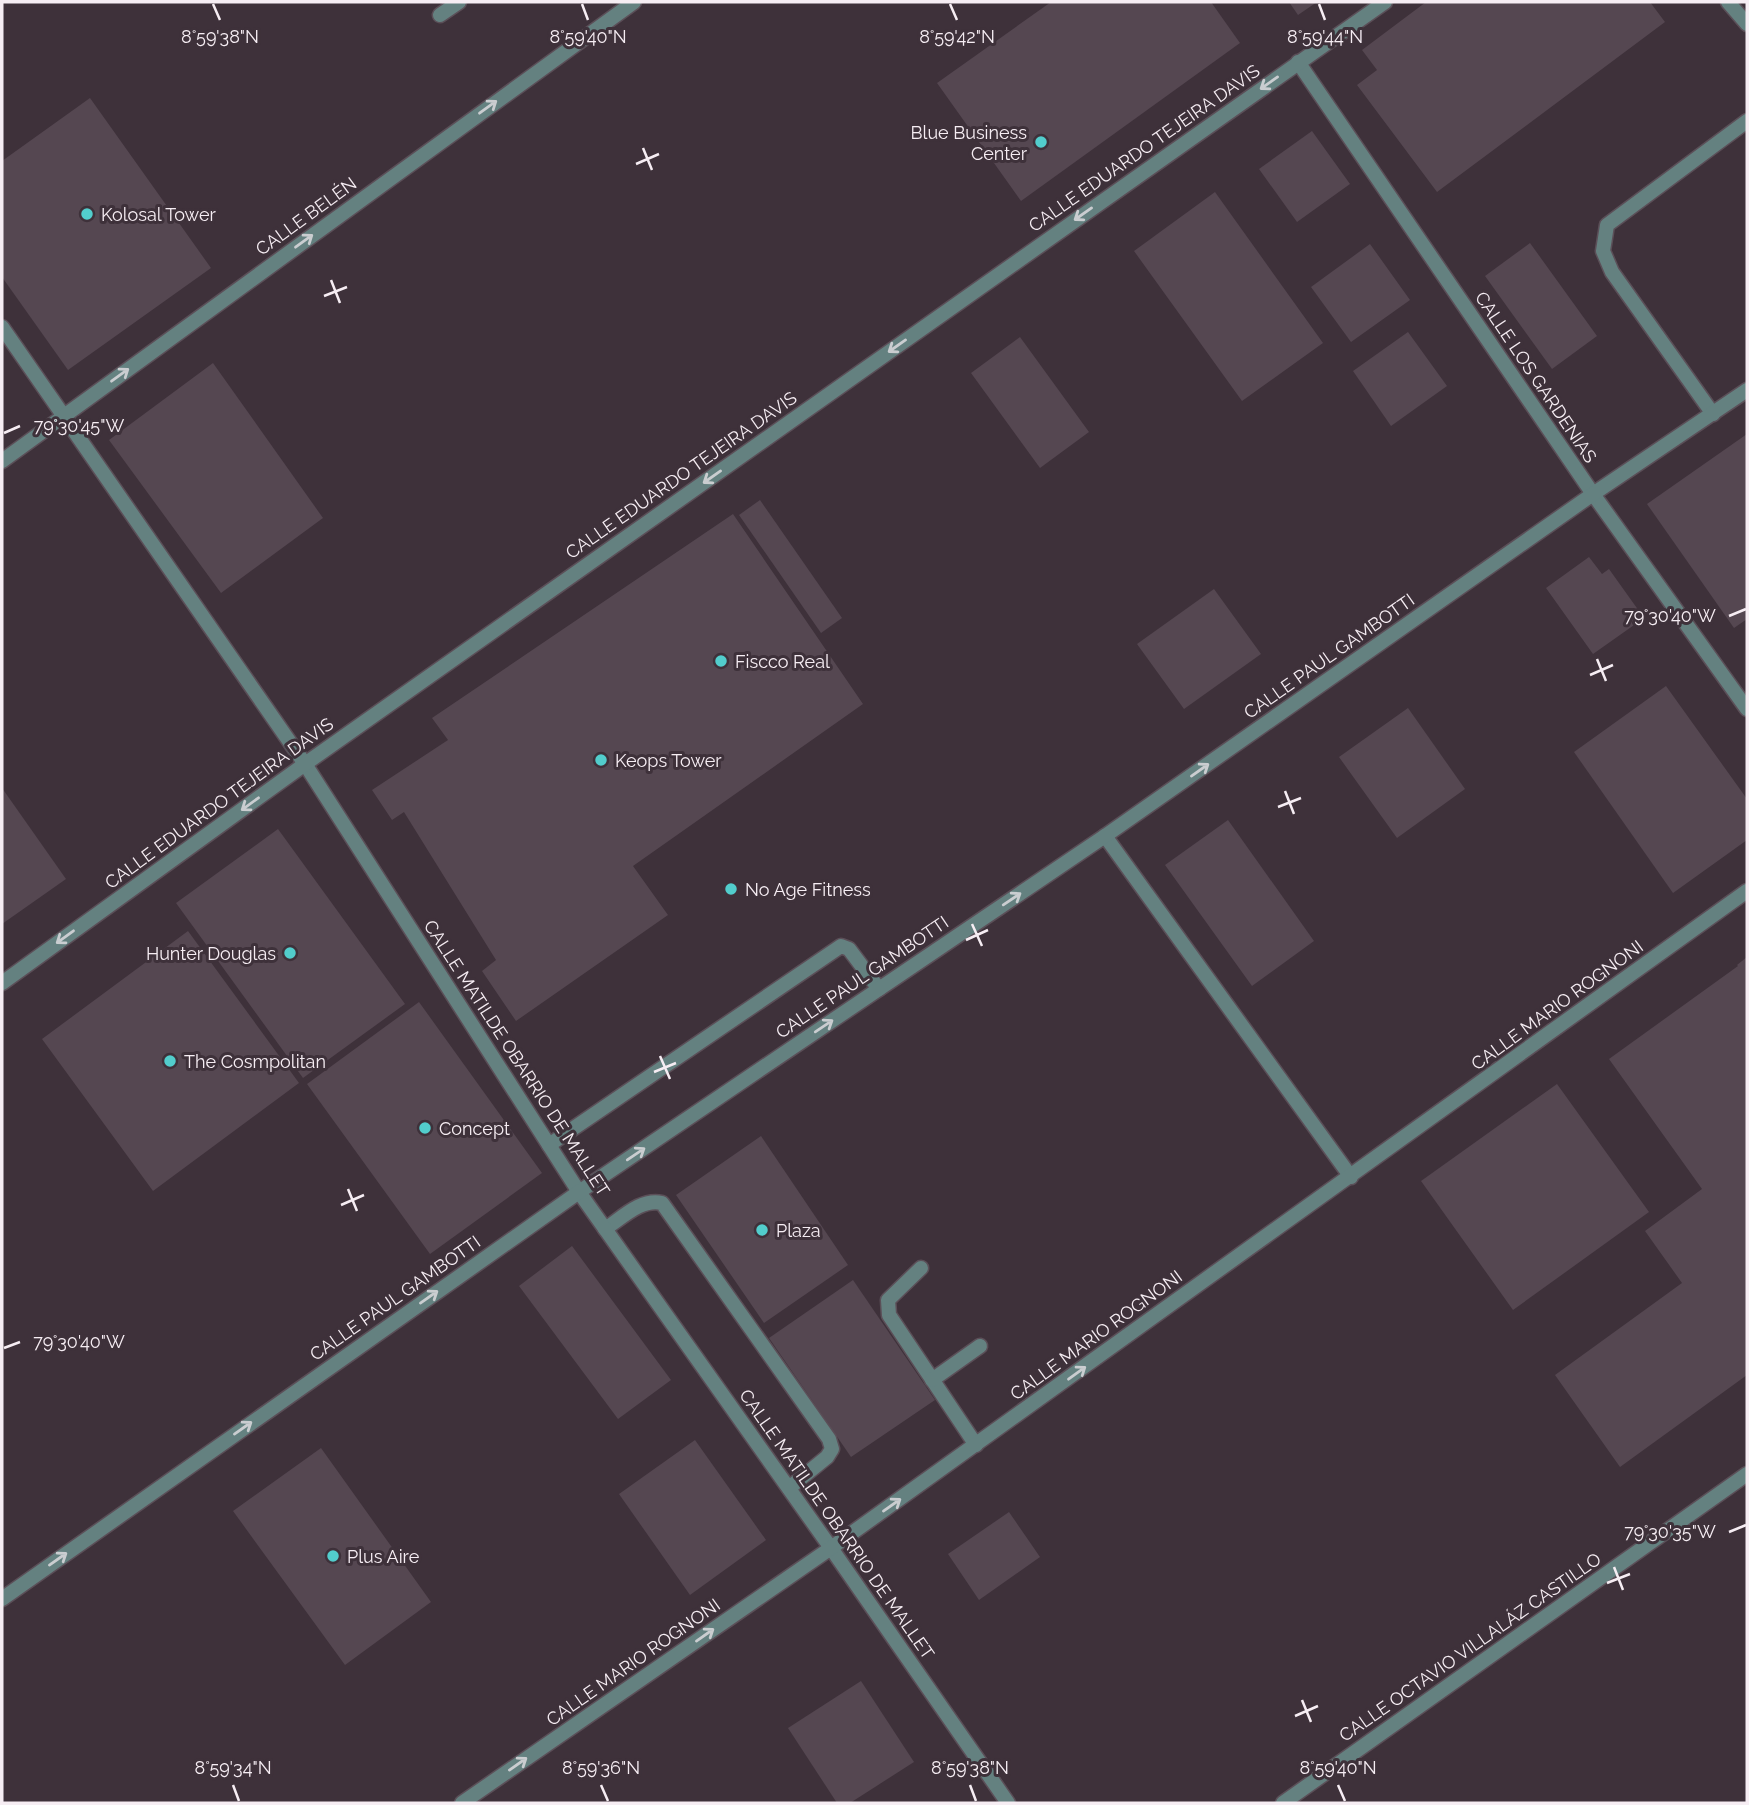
<svg xmlns="http://www.w3.org/2000/svg" width="1749" height="1805" font-family="Raleway,sans-serif">
<rect width="100%" height="100%" fill="#3e313a"/>
<g fill="#554751">
<path d="M 1051,2 L 1211,2 L 1240,43 L 1021,201 L 937,83 Z"/>
<path d="M 1289,2 L 1317,2 L 1298,15 Z"/>
<path d="M 1426,2 L 1650,2 L 1665,22 L 1437,192 L 1357,85 L 1377,70 L 1362,50 Z"/>
<path d="M 90,98 L 211,268 L 68,370 L 2,277 L 2,161 Z"/>
<path d="M 1312,131 L 1350,184 L 1297,222 L 1259,169 Z"/>
<path d="M 1215,192 L 1323,343 L 1242,401 L 1134,251 Z"/>
<path d="M 1530,243 L 1597,336 L 1552,369 L 1485,276 Z"/>
<path d="M 1370,244 L 1410,300 L 1351,342 L 1311,287 Z"/>
<path d="M 1408,332 L 1447,386 L 1391,426 L 1353,371 Z"/>
<path d="M 1020,337 L 1089,432 L 1040,468 L 971,373 Z"/>
<path d="M 213,363 L 323,518 L 221,593 L 109,440 Z"/>
<path d="M 1747,434 L 1747,619 L 1734,628 L 1647,504 Z"/>
<path d="M 760,500 L 842,618 L 821,633 L 739,515 Z"/>
<path d="M 733,514 L 863,704 L 633,866 L 668,915 L 516,1021 L 482,971 L 496,960 L 404,812 L 392,820 L 372,790 L 448,740 L 432,718 Z"/>
<path d="M 1589,557 L 1602,574 L 1609,569 L 1644,618 L 1593,654 L 1546,588 Z"/>
<path d="M 1214,589 L 1261,654 L 1184,709 L 1137,644 Z"/>
<path d="M 1666,686 L 1747,799 L 1747,840 L 1673,893 L 1574,752 Z"/>
<path d="M 1408,708 L 1465,789 L 1397,838 L 1339,757 Z"/>
<path d="M 2,788 L 66,879 L 2,924 Z"/>
<path d="M 1228,820 L 1314,941 L 1252,986 L 1165,865 Z"/>
<path d="M 278,829 L 405,1004 L 303,1078 L 176,903 Z"/>
<path d="M 188,931 L 299,1083 L 153,1191 L 42,1039 Z"/>
<path d="M 1747,957 L 1747,1375 L 1620,1467 L 1555,1375 L 1682,1283 L 1645,1231 L 1702,1189 L 1609,1059 L 1738,966 L 1737,965 Z"/>
<path d="M 419,1002 L 542,1173 L 430,1254 L 307,1084 Z"/>
<path d="M 1557,1084 L 1649,1212 L 1513,1310 L 1421,1181 Z"/>
<path d="M 761,1136 L 848,1265 L 764,1323 L 676,1195 Z"/>
<path d="M 572,1246 L 671,1380 L 618,1419 L 519,1286 Z"/>
<path d="M 853,1280 L 935,1400 L 851,1457 L 769,1338 Z"/>
<path d="M 695,1440 L 766,1540 L 690,1595 L 619,1494 Z"/>
<path d="M 321,1448 L 431,1602 L 345,1665 L 233,1511 Z"/>
<path d="M 1009,1512 L 1040,1557 L 979,1600 L 948,1554 Z"/>
<path d="M 861,1681 L 914,1762 L 850,1803 L 837,1803 L 788,1728 Z"/>
</g>
<g fill="none" stroke-linecap="round" stroke-linejoin="round">
<g stroke="#5b4f58" stroke-width="17">
<g id="service">
<path d="M 440,15 L 459,2"/>
<path d="M 1713,414 L 1612,272 L 1603,251 L 1607,225 L 1747,121"/>
<path d="M 549,1145 L 841,946 L 849,949 L 879,989"/>
<path d="M 605,1229 C 622,1218 641,1198 662,1203 L 829,1439 L 832,1449 L 827,1457 L 789,1488"/>
<path d="M 921,1268 L 888,1300 L 889,1315 L 976,1445"/>
<path d="M 932,1380 L 980,1346"/>
</g>
</g>
<g stroke="#5b4f58" stroke-width="17">
<g id="minor">
<path d="M 1298,62 L 1593,494 L 1747,709"/>
<path d="M 2,327 L 305,764 L 579,1192 L 831,1548 L 1008,1803"/>
<path d="M 2,461 L 634,2"/>
<path d="M 1105,836 L 1351,1177"/>
<path d="M 2,983 L 305,764 L 1385,2"/>
<path d="M 2,1599 L 579,1192 L 1105,836 L 1593,494 L 1747,390"/>
<path d="M 462,1803 L 831,1548 L 1747,891"/>
<path d="M 1283,1803 L 1747,1474"/>
</g>
</g>
<g stroke="#5b4f58" stroke-width="17">
<path id="tertiary" d="M 1728,2 L 1747,24"/>
</g>
<use href="#service" stroke="#648180" stroke-width="14"/>
<use href="#minor" stroke="#648180" stroke-width="14"/>
<use href="#tertiary" stroke="#648180" stroke-width="14"/>
</g>
<defs><path id="oneway-shaft" d="M-6 0H5M1.5-3L5.5 0L1.5 3" fill="none" stroke-width="1.6" stroke-linecap="round" stroke-linejoin="round" transform="scale(1.75)"/></defs>
<g stroke="#cacdd0">
<use href="#oneway-shaft" transform="translate(1269 83) rotate(145)"/>
<use href="#oneway-shaft" transform="translate(488 107) rotate(-36)"/>
<use href="#oneway-shaft" transform="translate(1083 214) rotate(145)"/>
<use href="#oneway-shaft" transform="translate(304 241) rotate(-36)"/>
<use href="#oneway-shaft" transform="translate(897 346) rotate(145)"/>
<use href="#oneway-shaft" transform="translate(120 375) rotate(-36)"/>
<use href="#oneway-shaft" transform="translate(712 477) rotate(145)"/>
<use href="#oneway-shaft" transform="translate(1200 770) rotate(-35)"/>
<use href="#oneway-shaft" transform="translate(250 804) rotate(144)"/>
<use href="#oneway-shaft" transform="translate(1012 899) rotate(-34)"/>
<use href="#oneway-shaft" transform="translate(65 937) rotate(144)"/>
<use href="#oneway-shaft" transform="translate(824 1026) rotate(-34)"/>
<use href="#oneway-shaft" transform="translate(636 1154) rotate(-34)"/>
<use href="#oneway-shaft" transform="translate(429 1297) rotate(-35)"/>
<use href="#oneway-shaft" transform="translate(1077 1373) rotate(-36)"/>
<use href="#oneway-shaft" transform="translate(243 1428) rotate(-35)"/>
<use href="#oneway-shaft" transform="translate(892 1505) rotate(-35)"/>
<use href="#oneway-shaft" transform="translate(58 1559) rotate(-35)"/>
<use href="#oneway-shaft" transform="translate(705 1635) rotate(-35)"/>
<use href="#oneway-shaft" transform="translate(518 1764) rotate(-35)"/>
</g>
<path fill="none" stroke="#f6edf3" stroke-width="2.5" d="M 213,4 L 220,20M 582,4 L 588,20M 950,4 L 957,20M 1319,4 L 1325,20M 643,148 L 652,170M 636,164 L 659,154M 331,280 L 340,303M 324,296 L 347,287M 4,433 L 20,426M 1729,616 L 1746,609M 1597,659 L 1606,681M 1590,675 L 1613,665M 1285,791 L 1294,814M 1278,807 L 1301,798M 972,924 L 982,946M 966,940 L 988,930M 660,1056 L 670,1079M 654,1072 L 676,1063M 348,1189 L 357,1211M 341,1205 L 364,1195M 4,1348 L 20,1342M 1729,1532 L 1746,1525M 1614,1567 L 1623,1590M 1607,1583 L 1630,1574M 1302,1700 L 1311,1722M 1295,1716 L 1318,1706M 233,1785 L 239,1801M 601,1785 L 608,1801M 970,1785 L 976,1801M 1338,1785 L 1345,1801"/>
<g fill="#52cdcc" stroke="#3e313a" stroke-width="2.5">
<circle cx="1041" cy="142" r="7"/>
<circle cx="87" cy="214" r="7"/>
<circle cx="721" cy="661" r="7"/>
<circle cx="601" cy="760" r="7"/>
<circle cx="731" cy="889" r="7"/>
<circle cx="290" cy="953" r="7"/>
<circle cx="170" cy="1061" r="7"/>
<circle cx="425" cy="1128" r="7"/>
<circle cx="762" cy="1230" r="7"/>
<circle cx="333" cy="1556" r="7"/>
</g>
<g text-anchor="middle" dominant-baseline="central" stroke-width="6" stroke-linejoin="round" paint-order="stroke">
<g font-size="18" fill="#f6edf3" stroke="#3e313a" text-anchor="start">
<text x="1027" y="132" text-anchor="end">Blue Business<tspan x="1027" dy="21">Center</tspan></text>
<text x="101" y="214">Kolosal Tower</text>
<text x="735" y="661">Fiscco Real</text>
<text x="615" y="760">Keops Tower</text>
<text x="745" y="889">No Age Fitness</text>
<text x="276" y="953" text-anchor="end">Hunter Douglas</text>
<text x="184" y="1061">The Cosmpolitan</text>
<text x="439" y="1128">Concept</text>
<text x="776" y="1230">Plaza</text>
<text x="347" y="1556">Plus Aire</text>
</g>
<g font-size="18" fill="#f6edf3" stroke="#3e313a">
<text transform="translate(1144 148) rotate(-35)">CALLE EDUARDO TEJEIRA DAVIS</text>
<text transform="translate(306 216) rotate(-36)">CALLE BELÉN</text>
<text transform="translate(1536 377) rotate(56)">CALLE LOS GARDENIAS</text>
<text transform="translate(681 475) rotate(-35)">CALLE EDUARDO TEJEIRA DAVIS</text>
<text transform="translate(1329 656) rotate(-35)">CALLE PAUL GAMBOTTI</text>
<text transform="translate(219 803) rotate(-36)">CALLE EDUARDO TEJEIRA DAVIS</text>
<text transform="translate(862 977) rotate(-34)">CALLE PAUL GAMBOTTI</text>
<text transform="translate(1557 1005) rotate(-36)">CALLE MARIO ROGNONI</text>
<text transform="translate(517 1058) rotate(57)">CALLE MATILDE OBARRIO DE MALLET</text>
<text transform="translate(395 1298) rotate(-35)">CALLE PAUL GAMBOTTI</text>
<text transform="translate(1096 1335) rotate(-36)">CALLE MARIO ROGNONI</text>
<text transform="translate(837 1524) rotate(55)">CALLE MATILDE OBARRIO DE MALLET</text>
<text transform="translate(1470 1647) rotate(-35)">CALLE OCTAVIO VILLALÁZ CASTILLO</text>
<text transform="translate(633 1662) rotate(-35)">CALLE MARIO ROGNONI</text>
</g>
</g>
<g font-size="18" text-anchor="middle" fill="#f6edf3" stroke="#3e313a" stroke-width="6" stroke-linejoin="round" paint-order="stroke">
<text x="220" y="43">8°59'38"N</text>
<text x="588" y="43">8°59'40"N</text>
<text x="1325" y="43">8°59'44"N</text>
<text x="957" y="43">8°59'42"N</text>
<text x="79" y="432">79°30'45"W</text>
<text x="1670" y="622">79°30'40"W</text>
<text x="79" y="1348">79°30'40"W</text>
<text x="1670" y="1538">79°30'35"W</text>
<text x="233" y="1774">8°59'34"N</text>
<text x="601" y="1774">8°59'36"N</text>
<text x="970" y="1774">8°59'38"N</text>
<text x="1338" y="1774">8°59'40"N</text>
</g>
<rect width="1749" height="1805" fill="none" stroke="#f6edf3" stroke-width="7"/>
</svg>
